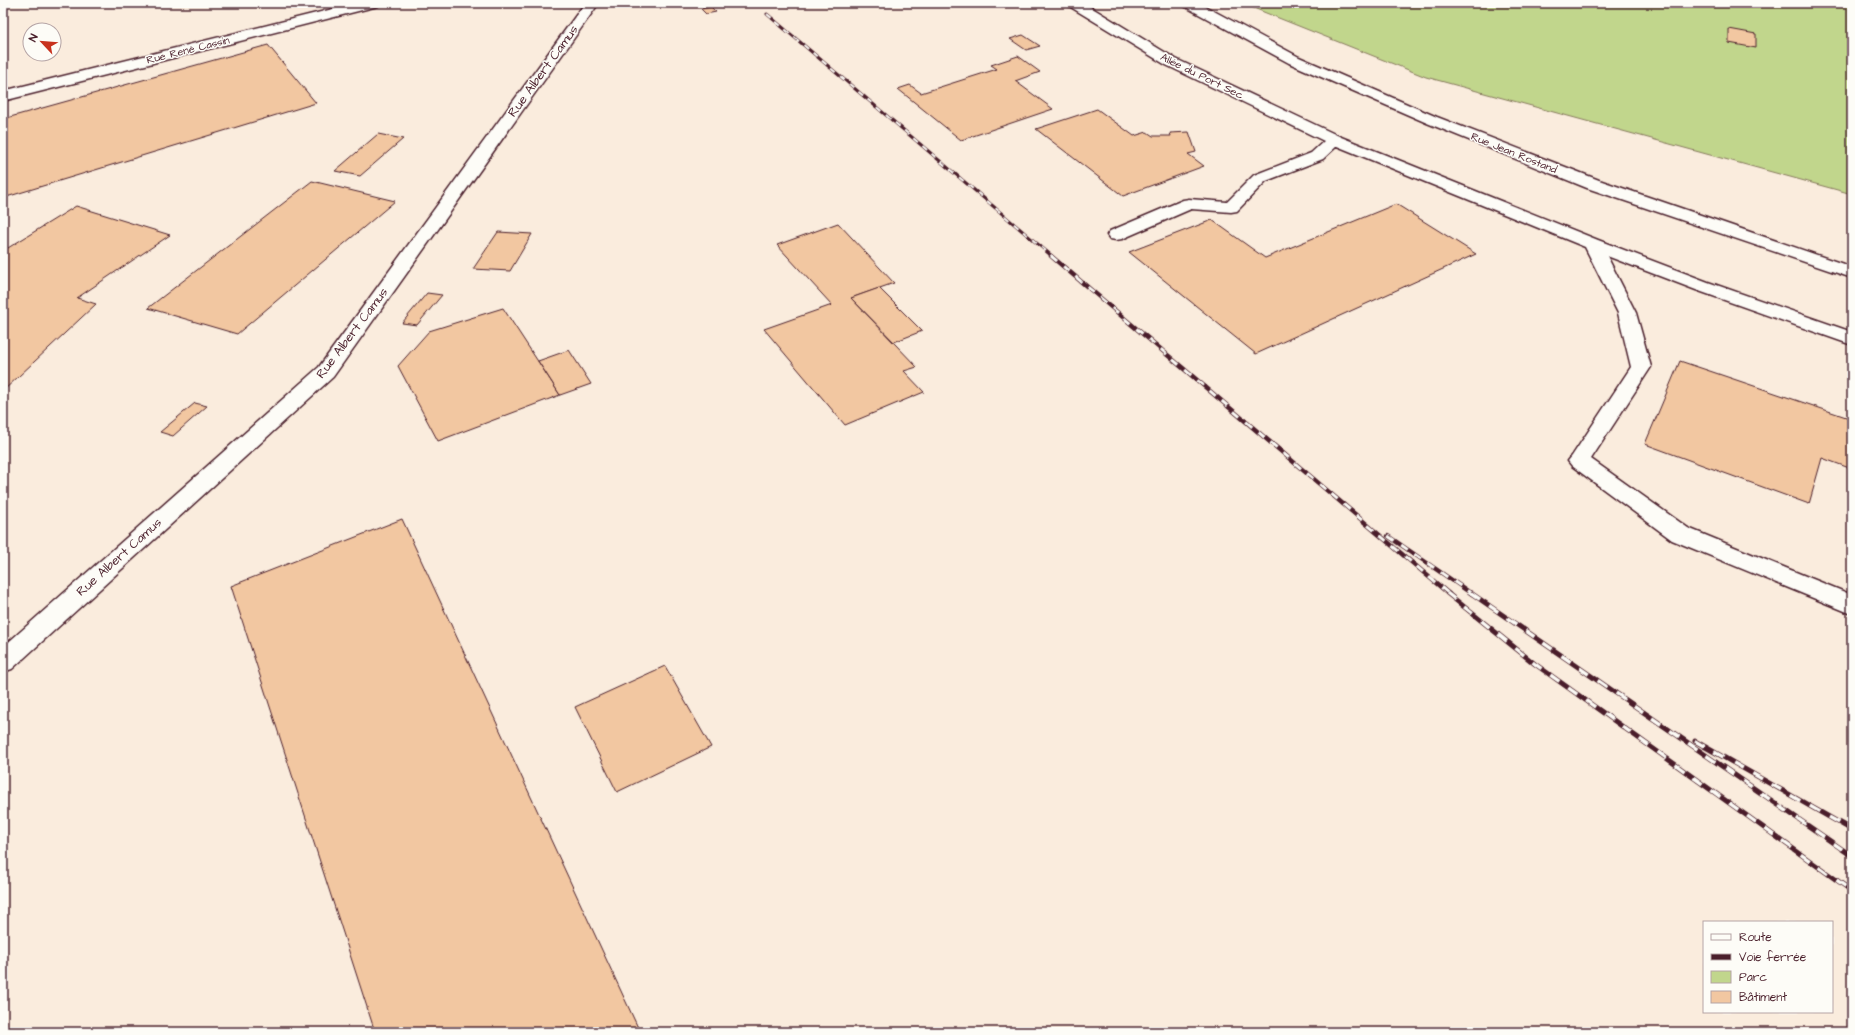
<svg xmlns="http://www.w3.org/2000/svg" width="1855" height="1035" font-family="'Architects Daughter',sans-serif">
<rect width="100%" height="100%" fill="#fdfcf7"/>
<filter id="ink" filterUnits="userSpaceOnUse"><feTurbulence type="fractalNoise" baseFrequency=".025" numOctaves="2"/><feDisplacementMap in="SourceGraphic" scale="8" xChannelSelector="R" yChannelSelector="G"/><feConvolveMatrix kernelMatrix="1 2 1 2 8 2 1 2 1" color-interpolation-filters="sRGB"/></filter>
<g filter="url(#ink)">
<path fill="#faecdd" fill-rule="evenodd" d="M 3,3 L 1242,3 L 1852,191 L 1852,1032 L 3,1032 ZM 30,30 L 54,30 L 54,54 L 30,54 ZM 1704,922 L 1832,922 L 1832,1012 L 1704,1012 Z"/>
<path fill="#c1d68c" stroke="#867a5c" d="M 1241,3 L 1852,3 L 1852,194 L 1426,77 Z"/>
<g fill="#f2c7a1" stroke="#4a1f2b">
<path d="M 711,7 L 716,12 L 706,14 L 701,9 Z"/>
<path d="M 1729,29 L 1756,34 L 1756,48 L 1729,43 Z"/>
<path d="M 1023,35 L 1040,46 L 1026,50 L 1010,39 Z"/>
<path d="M 268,45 L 316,103 L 3,198 L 3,119 Z"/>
<path d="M 1018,56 L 1040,72 L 1015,81 L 1053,109 L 961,140 L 898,89 L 910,85 L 921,93 L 997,69 L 991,65 Z"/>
<path d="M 1097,109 L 1134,136 L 1147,132 L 1153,136 L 1171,136 L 1170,133 L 1189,132 L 1196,152 L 1188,154 L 1204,166 L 1123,196 L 1036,129 Z"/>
<path d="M 378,134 L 403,139 L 360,176 L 335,171 Z"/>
<path d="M 312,181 L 395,201 L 237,334 L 148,308 Z"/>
<path d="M 1396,204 L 1476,254 L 1256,354 L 1129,252 L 1212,220 L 1265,258 Z"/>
<path d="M 76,206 L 170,235 L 77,298 L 96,304 L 3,391 L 3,251 Z"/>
<path d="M 838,223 L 894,283 L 851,298 L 917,367 L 904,371 L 924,392 L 845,425 L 764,329 L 832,305 L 777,245 Z"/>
<path d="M 498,232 L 532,234 L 510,271 L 473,269 Z"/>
<path d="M 879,288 L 922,331 L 894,342 L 851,298 Z"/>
<path d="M 427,293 L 442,295 L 417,325 L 402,323 Z"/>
<path d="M 503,308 L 560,395 L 438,441 L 398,366 L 429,331 Z"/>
<path d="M 569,350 L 591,384 L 560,395 L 538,361 Z"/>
<path d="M 1680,361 L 1852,419 L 1852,469 L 1822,458 L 1809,504 L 1645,444 Z"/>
<path d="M 195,403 L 207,406 L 173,436 L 160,432 Z"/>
<path d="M 402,519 L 640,1032 L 375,1032 L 231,586 Z"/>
<path d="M 665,666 L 711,747 L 617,792 L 575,707 Z"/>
</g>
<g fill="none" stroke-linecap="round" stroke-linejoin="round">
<g stroke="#4a1f2b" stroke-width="3">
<g id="minor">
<path d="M 357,3 L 380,3 L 378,6 L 3,101 L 3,91 Z"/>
<path d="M 585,3 L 599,3 L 333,377 L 12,669 L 3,672 L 3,647 L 319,367 Z"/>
<path d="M 1067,3 L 1084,3 L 1176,59 L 1341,137 L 1598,240 L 1708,282 L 1852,332 L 1852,345 L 1696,290 L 1607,256 L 1636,313 L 1651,367 L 1591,459 L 1688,528 L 1852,595 L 1852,614 L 1672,540 L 1572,466 L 1568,461 L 1572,456 L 1631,367 L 1618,313 L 1585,247 L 1337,146 L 1323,159 L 1266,181 L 1237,211 L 1231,212 L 1191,209 L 1122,239 L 1116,240 L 1110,239 L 1107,235 L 1110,231 L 1183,200 L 1189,199 L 1227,202 L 1254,175 L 1311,153 L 1324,141 L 1166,65 L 1069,6 Z"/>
</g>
</g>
<g stroke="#4a1f2b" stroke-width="3">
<path id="major" d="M 1182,3 L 1199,3 L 1299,57 L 1437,117 L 1599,180 L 1852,267 L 1852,278 L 1587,188 L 1427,123 L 1289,63 L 1184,6 Z"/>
</g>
<use href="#minor" fill="#fdfcf7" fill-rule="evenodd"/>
<use href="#major" fill="#fdfcf7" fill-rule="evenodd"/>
<g stroke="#4a1f2b" stroke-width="3">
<path id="rail-far2" d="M 767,14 L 1053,257"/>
</g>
<g stroke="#4a1f2b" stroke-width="4.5">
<g id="rail-far1">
<path d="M 1051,256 L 1449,594"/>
<path d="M 1388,536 L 1472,594"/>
</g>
</g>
<g stroke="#4a1f2b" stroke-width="5">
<g id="rail">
<path d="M 1447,593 L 1535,664 L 1852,891"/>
<path d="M 1471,593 L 1852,856"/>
<path d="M 1695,741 L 1852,830"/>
</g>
</g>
<use href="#rail-far2" stroke="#fdfcf7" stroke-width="2" stroke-dasharray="6" stroke-linecap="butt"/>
<use href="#rail-far1" stroke="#fdfcf7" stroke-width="3" stroke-dasharray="8" stroke-linecap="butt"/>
<use href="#rail" stroke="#fdfcf7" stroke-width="3.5" stroke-dasharray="11" stroke-linecap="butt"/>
</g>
</g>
<g text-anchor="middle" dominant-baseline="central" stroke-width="3" stroke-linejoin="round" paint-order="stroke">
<g font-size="11" fill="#4a1f2b" stroke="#fdfcf7">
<text transform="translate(188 50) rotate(-14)">Rue René Cassin</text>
<text transform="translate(1202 76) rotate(26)">Allée du Port Sec</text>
<text transform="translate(1514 153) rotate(22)">Rue Jean Rostand</text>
</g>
<g font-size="13" fill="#4a1f2b" stroke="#fdfcf7">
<text transform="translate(543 71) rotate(-54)">Rue Albert Camus</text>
<text transform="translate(352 333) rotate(-53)">Rue Albert Camus</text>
<text transform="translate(119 557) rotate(-42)">Rue Albert Camus</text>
</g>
</g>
<rect width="1855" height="1035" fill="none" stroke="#fdfcf7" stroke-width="16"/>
<rect x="8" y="8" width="1839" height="1019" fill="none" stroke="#4a1f2b" stroke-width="1.5" filter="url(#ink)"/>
<rect x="1703" y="921" width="130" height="92" fill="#fdfcf7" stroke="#b5a4a5"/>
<rect x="1711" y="934" width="20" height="6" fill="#fdfcf7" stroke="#b5a4a5"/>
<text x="1739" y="941" font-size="12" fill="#4a1f2b">Route</text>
<rect x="1711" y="954" width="20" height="6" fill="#4a1f2b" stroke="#b5a4a5"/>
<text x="1739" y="961" font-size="12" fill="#4a1f2b">Voie ferrée</text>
<rect x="1711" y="971" width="20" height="12" fill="#c1d68c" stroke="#b5a4a5"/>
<text x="1739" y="981" font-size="12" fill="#4a1f2b">Parc</text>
<rect x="1711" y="991" width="20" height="12" fill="#f2c7a1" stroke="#b5a4a5"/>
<text x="1739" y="1001" font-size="12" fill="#4a1f2b">Bâtiment</text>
<g transform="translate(42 42) rotate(296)"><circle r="19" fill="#fdfcf7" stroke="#b5a4a5"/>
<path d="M0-3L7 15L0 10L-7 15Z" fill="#c8321e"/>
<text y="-6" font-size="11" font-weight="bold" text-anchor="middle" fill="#4a1f2b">N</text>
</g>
</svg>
